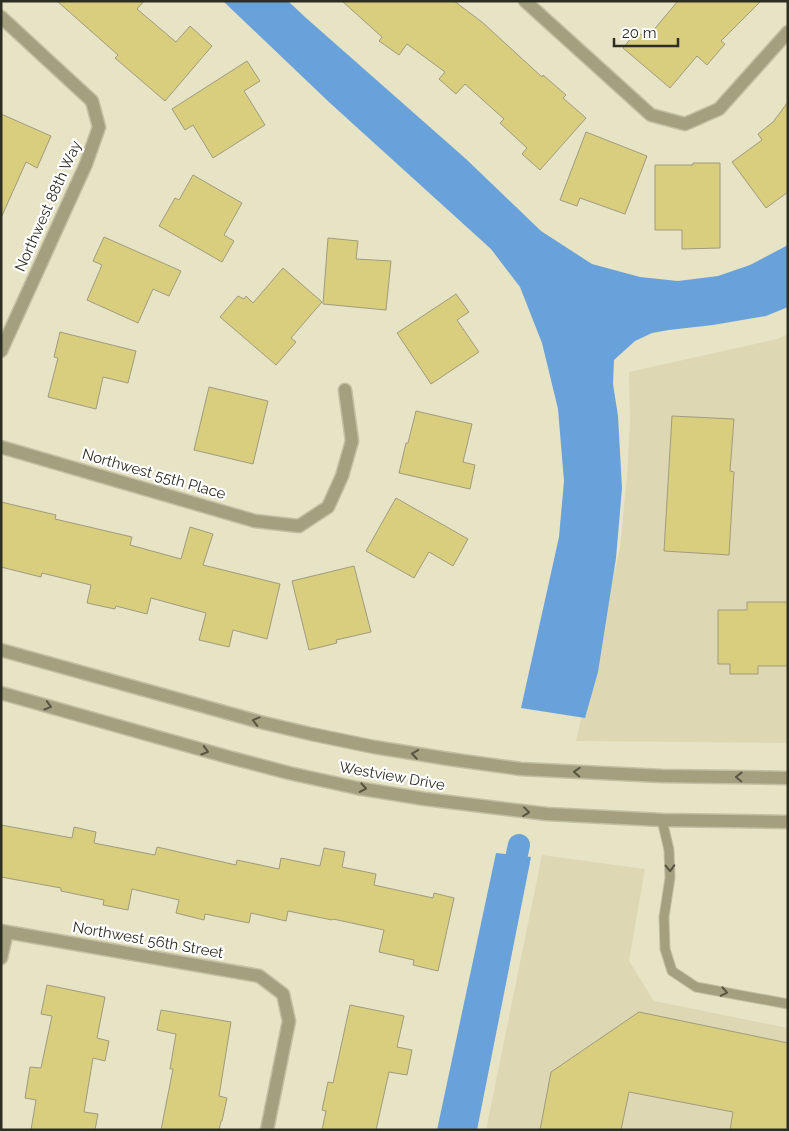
<svg xmlns="http://www.w3.org/2000/svg" width="789" height="1131" font-family="Raleway,sans-serif">
<rect width="100%" height="100%" fill="#e7e3c5"/>
<g fill="#ddd8b3">
<path d="M 788,334 L 788,743 L 576,741 L 620,548 L 627,477 L 630,422 L 629,372 L 777,339 Z"/>
<path d="M 542,855 L 645,869 L 629,961 L 654,1001 L 788,1028 L 788,1130 L 486,1130 Z"/>
</g>
<g fill="#69a2da">
<path d="M 223,1 L 288,1 L 305,17 L 466,159 L 541,231 L 592,264 L 640,277 L 678,281 L 718,276 L 750,265 L 788,245 L 788,307 L 766,316 L 713,325 L 669,330 L 652,333 L 635,341 L 614,360 L 613,384 L 618,416 L 622,488 L 616,558 L 598,672 L 585,718 L 521,708 L 559,537 L 564,481 L 558,409 L 542,343 L 520,287 L 491,249 L 330,103 Z"/>
<path d="M 496,853 L 531,857 L 477,1130 L 437,1130 Z"/>
</g>
<g fill="none" stroke-linecap="round" stroke-linejoin="round">
<path stroke="#69a2da" stroke-width="22" d="M 510,885 L 519,845"/>
</g>
<g fill="#d9ce7d" stroke="#9f9b7f">
<path d="M 57,1 L 144,1 L 137,9 L 176,42 L 190,26 L 212,46 L 165,101 L 115,58 L 118,55 Z"/>
<path d="M 342,1 L 454,1 L 482,22 L 542,77 L 543,75 L 566,95 L 563,98 L 586,118 L 540,170 L 522,154 L 527,148 L 500,123 L 504,119 L 465,84 L 456,94 L 439,79 L 445,72 L 407,44 L 399,55 L 379,41 L 382,37 Z"/>
<path d="M 678,1 L 761,1 L 721,41 L 725,44 L 707,65 L 697,56 L 670,88 L 623,48 L 637,31 L 646,39 Z"/>
<path d="M 247,61 L 260,81 L 244,91 L 265,125 L 213,158 L 193,125 L 185,130 L 172,109 Z"/>
<path d="M 788,102 L 788,192 L 766,208 L 732,162 L 762,140 L 758,134 L 773,122 Z"/>
<path d="M 1,114 L 51,136 L 37,168 L 26,162 L 1,218 Z"/>
<path d="M 586,132 L 647,156 L 625,214 L 580,198 L 577,206 L 560,200 Z"/>
<path d="M 693,163 L 720,163 L 720,248 L 682,249 L 682,230 L 655,230 L 655,165 L 693,165 Z"/>
<path d="M 193,175 L 242,203 L 224,235 L 234,241 L 222,262 L 159,226 L 175,198 L 179,200 Z"/>
<path d="M 104,237 L 181,271 L 169,296 L 153,289 L 138,323 L 87,300 L 102,265 L 93,261 Z"/>
<path d="M 328,238 L 358,241 L 356,259 L 391,261 L 386,310 L 323,304 Z"/>
<path d="M 283,268 L 322,302 L 291,338 L 296,342 L 276,365 L 220,317 L 238,296 L 244,299 L 246,296 L 253,303 Z"/>
<path d="M 456,294 L 469,312 L 457,320 L 479,352 L 431,384 L 397,333 Z"/>
<path d="M 60,332 L 136,351 L 128,383 L 103,377 L 96,409 L 48,397 L 58,358 L 54,357 Z"/>
<path d="M 209,387 L 268,401 L 253,464 L 194,450 Z"/>
<path d="M 416,411 L 472,424 L 463,462 L 475,465 L 470,489 L 399,473 L 406,443 L 408,443 Z"/>
<path d="M 672,416 L 734,419 L 730,471 L 734,472 L 729,555 L 664,551 Z"/>
<path d="M 396,498 L 468,539 L 453,566 L 429,552 L 414,578 L 366,551 Z"/>
<path d="M 1,502 L 56,515 L 55,519 L 132,537 L 130,545 L 181,559 L 190,527 L 213,534 L 203,565 L 280,584 L 267,639 L 233,630 L 229,647 L 199,640 L 206,613 L 151,598 L 147,614 L 116,606 L 115,609 L 87,603 L 91,585 L 42,573 L 41,577 L 1,567 Z"/>
<path d="M 354,566 L 371,632 L 336,640 L 337,643 L 309,650 L 292,581 Z"/>
<path d="M 747,602 L 788,602 L 788,666 L 758,666 L 758,674 L 730,674 L 730,664 L 718,664 L 718,610 L 747,610 Z"/>
<path d="M 1,825 L 72,838 L 74,827 L 96,832 L 94,843 L 155,855 L 157,847 L 236,865 L 237,860 L 279,869 L 281,858 L 320,866 L 324,848 L 345,852 L 342,867 L 376,874 L 374,885 L 433,898 L 434,893 L 454,898 L 438,971 L 413,965 L 414,960 L 379,952 L 384,930 L 333,919 L 332,920 L 288,911 L 286,921 L 251,913 L 249,923 L 205,914 L 204,920 L 176,913 L 179,900 L 132,889 L 128,910 L 103,905 L 104,900 L 61,891 L 61,888 L 1,877 Z"/>
<path d="M 47,985 L 105,997 L 97,1038 L 109,1041 L 105,1061 L 93,1058 L 84,1112 L 98,1114 L 95,1130 L 31,1130 L 36,1100 L 25,1098 L 30,1067 L 41,1068 L 52,1016 L 41,1014 Z"/>
<path d="M 350,1005 L 404,1016 L 397,1047 L 412,1050 L 407,1075 L 389,1072 L 376,1130 L 322,1130 L 326,1111 L 322,1110 L 328,1082 L 333,1083 Z"/>
<path d="M 161,1010 L 231,1022 L 219,1096 L 227,1098 L 222,1121 L 221,1121 L 219,1130 L 161,1130 L 173,1069 L 170,1069 L 176,1034 L 157,1030 Z"/>
<path d="M 639,1012 L 788,1043 L 788,1130 L 730,1130 L 733,1112 L 629,1092 L 621,1130 L 540,1130 L 551,1072 Z"/>
</g>
<g fill="none" stroke-linecap="round" stroke-linejoin="round">
<g stroke="#c2bfa4" stroke-width="11">
<path id="service" d="M 662,820 L 669,850 L 670,878 L 664,917 L 665,949 L 672,971 L 696,987 L 788,1004"/>
</g>
<g stroke="#c2bfa4" stroke-width="15">
<g id="minor">
<path d="M 525,1 L 651,115 L 685,124 L 719,109 L 788,32"/>
<path d="M 1,17 L 92,101 L 99,127 L 86,164 L 1,351"/>
<path d="M 1,447 L 255,521 L 299,526 L 328,507 L 342,476 L 352,441 L 345,390"/>
<path d="M 1,931 L 259,976 L 283,994 L 289,1021 L 267,1130"/>
<path d="M 1,958 L 7,932"/>
</g>
</g>
<g stroke="#c2bfa4" stroke-width="15">
<g id="tertiary">
<path d="M 1,650 L 260,722 L 311,734 L 374,747 L 449,759 L 521,769 L 662,776 L 788,778"/>
<path d="M 1,693 L 228,757 L 289,773 L 357,788 L 425,799 L 547,814 L 662,820 L 788,822"/>
</g>
</g>
<use href="#service" stroke="#a4a07f" stroke-width="9"/>
<use href="#minor" stroke="#a4a07f" stroke-width="12"/>
<use href="#tertiary" stroke="#a4a07f" stroke-width="12"/>
</g>
<defs><path id="oneway-chevron" d="M-2-3.5L2.5 0L-2 3.5" fill="none" stroke-width="1.6" stroke-linecap="round" stroke-linejoin="round" transform="scale(1.25)"/></defs>
<g stroke="#575542">
<use href="#oneway-chevron" transform="translate(48 706) rotate(16)"/>
<use href="#oneway-chevron" transform="translate(256 721) rotate(-165)"/>
<use href="#oneway-chevron" transform="translate(205 751) rotate(16)"/>
<use href="#oneway-chevron" transform="translate(415 754) rotate(-171)"/>
<use href="#oneway-chevron" transform="translate(577 772) rotate(-177)"/>
<use href="#oneway-chevron" transform="translate(739 777) rotate(-179)"/>
<use href="#oneway-chevron" transform="translate(363 788) rotate(10)"/>
<use href="#oneway-chevron" transform="translate(526 812) rotate(6)"/>
<use href="#oneway-chevron" transform="translate(670 868) rotate(89)"/>
<use href="#oneway-chevron" transform="translate(724 992) rotate(11)"/>
</g>
<g text-anchor="middle" dominant-baseline="central" stroke-width="4.5" stroke-linejoin="round" paint-order="stroke">
<g font-size="15" fill="#2e2d21" stroke="#fff">
<text transform="translate(48 206) rotate(-66)">Northwest 88th Way</text>
<text transform="translate(154 474) rotate(16)">Northwest 55th Place</text>
<text transform="translate(392 776) rotate(10)">Westview Drive</text>
<text transform="translate(148 940) rotate(10)">Northwest 56th Street</text>
</g>
</g>
<rect width="789" height="1131" fill="none" stroke="#2e2d21" stroke-width="5"/>
<path d="M614 38v8h64v-8" fill="none" stroke="#2e2d21" stroke-width="2.5"/>
<text x="622" y="38" font-size="15" fill="#2e2d21" stroke="#ffffff" stroke-width="4" paint-order="stroke">20 m</text>
</svg>
